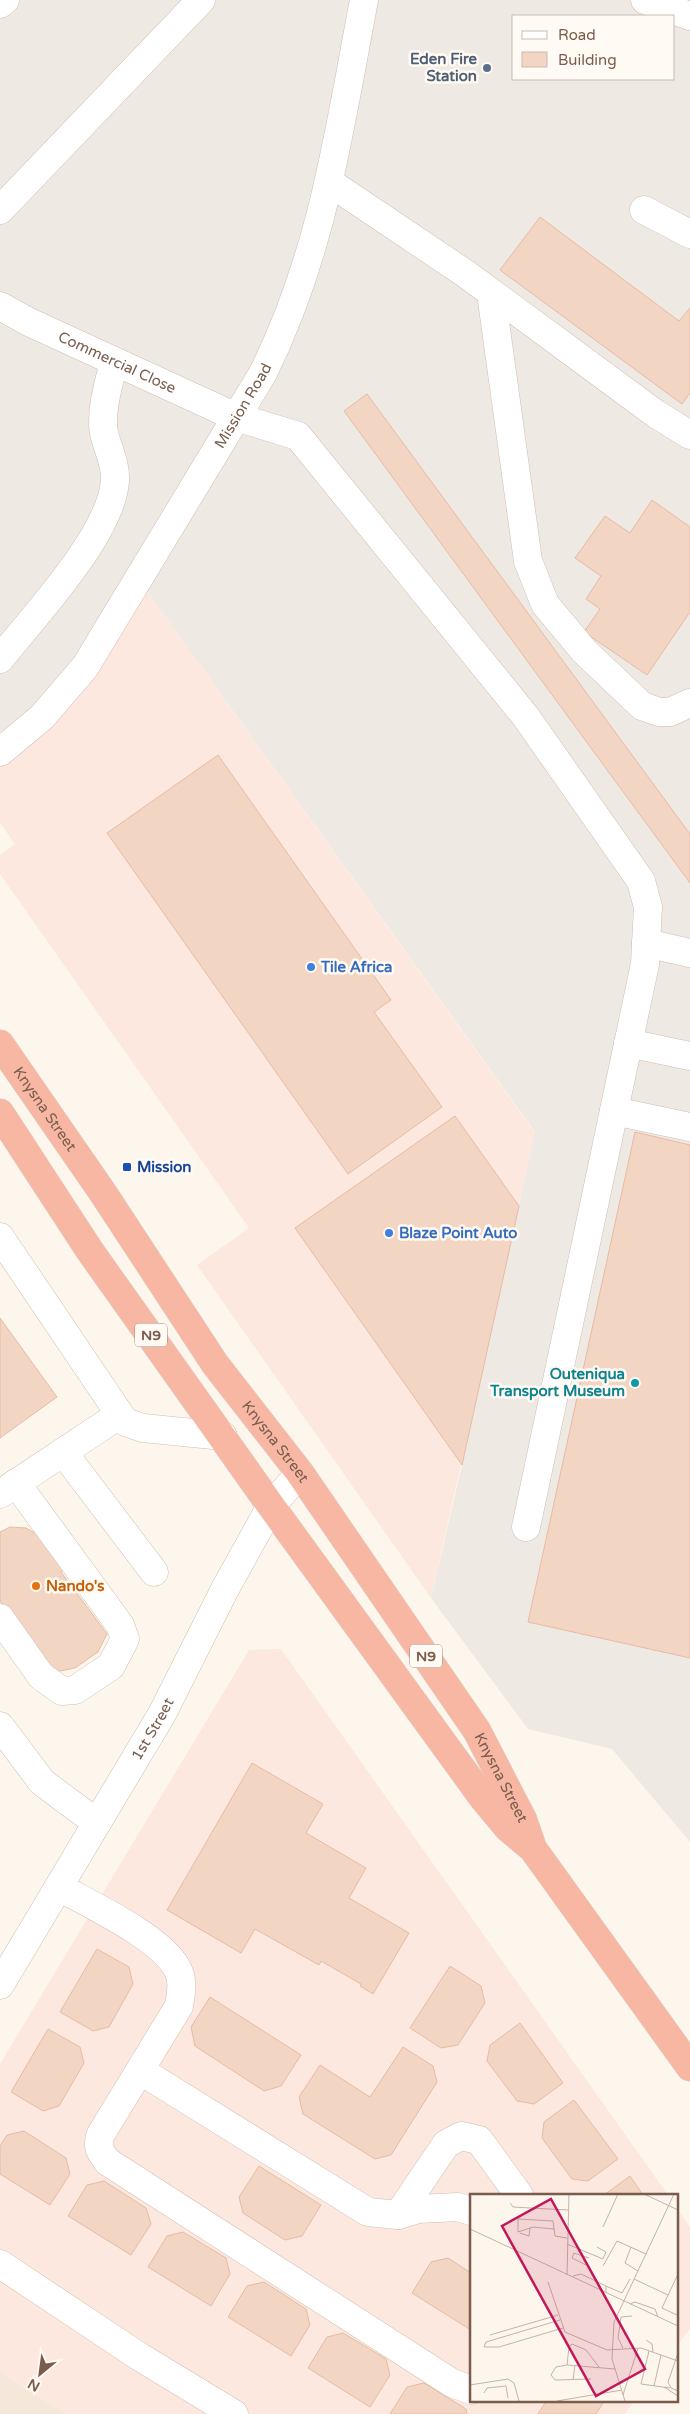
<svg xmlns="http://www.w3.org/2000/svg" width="690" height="2414" font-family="'Varela Round',sans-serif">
<rect width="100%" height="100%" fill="#fdf6ec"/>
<path fill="#f5e8da" d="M 0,2372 L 67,2414 L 0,2414 Z"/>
<g fill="#fde8e0">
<path d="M 139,580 L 535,1133 L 431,1598 L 197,1265 L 249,1228 L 0,874 L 0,855 L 15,844 L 0,823 L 0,752 Z"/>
<path d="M 281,1649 L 668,2195 L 471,2195 L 471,2400 L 635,2400 L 625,2414 L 67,2414 L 0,2372 L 0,2064 L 249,1650 Z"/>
<path d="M 676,2207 L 690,2227 L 690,2329 L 676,2347 Z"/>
</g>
<path fill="#efe9e4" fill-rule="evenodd" d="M 0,0 L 645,0 L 690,16 L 690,1842 L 612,1749 L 528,1729 L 431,1598 L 462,1465 L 535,1132 L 139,580 L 0,752 ZM 514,16 L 674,16 L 674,79 L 514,79 Z"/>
<g fill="#f3d5c3" stroke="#e6bba3">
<path d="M 540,217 L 679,321 L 690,308 L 690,393 L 682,404 L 500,270 Z"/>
<path d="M 367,394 L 690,834 L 690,883 L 344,411 Z"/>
<path d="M 652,500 L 690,527 L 690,612 L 647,675 L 584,632 L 600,609 L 586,599 L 601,576 L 575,558 L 605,516 L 630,533 Z"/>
<path d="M 218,755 L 391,1000 L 374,1012 L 442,1107 L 348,1174 L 107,833 Z"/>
<path d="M 455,1116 L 519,1206 L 462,1465 L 295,1228 Z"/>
<path d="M 635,1132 L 690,1145 L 690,1658 L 528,1622 Z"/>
<path d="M 0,1318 L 57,1397 L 0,1438 Z"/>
<path d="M 10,1527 L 26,1528 L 44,1538 L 67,1567 L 61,1572 L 107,1634 L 98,1652 L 75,1668 L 55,1672 L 0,1601 L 0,1532 Z"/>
<path d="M 252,1763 L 323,1804 L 306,1833 L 366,1868 L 349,1898 L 409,1933 L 373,1994 L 360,1986 L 361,1984 L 321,1961 L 319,1965 L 255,1929 L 241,1953 L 167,1910 Z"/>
<path d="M 97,1949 L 129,1967 L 133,1984 L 109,2027 L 93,2031 L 60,2012 Z"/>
<path d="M 450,1966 L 481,1986 L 485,2003 L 458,2045 L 441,2048 L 410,2028 Z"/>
<path d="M 210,1997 L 301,2055 L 281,2086 L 264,2091 L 195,2046 L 191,2027 Z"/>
<path d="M 520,2023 L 563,2083 L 534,2104 L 517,2101 L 487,2061 L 490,2045 Z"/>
<path d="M 48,2029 L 80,2047 L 84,2063 L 59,2106 L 43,2111 L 11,2092 Z"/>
<path d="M 403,2047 L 433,2066 L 437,2082 L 391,2155 L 375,2159 L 303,2114 L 299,2097 L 320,2065 L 370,2097 Z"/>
<path d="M 574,2100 L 618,2159 L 588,2181 L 572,2179 L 542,2138 L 544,2122 Z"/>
<path d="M 24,2131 L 66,2158 L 70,2174 L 50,2205 L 0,2174 L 0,2146 L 7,2135 Z"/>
<path d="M 259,2166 L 321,2205 L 302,2236 L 285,2240 L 243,2213 L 239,2197 Z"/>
<path d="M 630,2176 L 643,2195 L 604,2195 Z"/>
<path d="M 104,2181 L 146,2208 L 151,2224 L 131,2255 L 68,2216 L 87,2185 Z"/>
<path d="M 183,2232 L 226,2258 L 230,2274 L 211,2306 L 148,2267 L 167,2236 Z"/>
<path d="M 448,2258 L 471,2273 L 471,2330 L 412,2293 L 431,2262 Z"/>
<path d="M 264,2282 L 306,2309 L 310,2325 L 291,2356 L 228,2317 L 247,2286 Z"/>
<path d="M 343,2333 L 386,2359 L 390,2375 L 370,2407 L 308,2368 L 327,2337 Z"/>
<path d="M 424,2383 L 466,2409 L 467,2414 L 390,2414 L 407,2387 Z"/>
<path d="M 547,2400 L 605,2400 L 596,2414 L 538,2414 Z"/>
</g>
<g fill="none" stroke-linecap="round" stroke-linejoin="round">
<g stroke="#d1beb0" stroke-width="29">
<g id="minor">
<path d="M 645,0 L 690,16"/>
<path d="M 0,4 L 5,0"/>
<path d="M 329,182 L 466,274 L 656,414 L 690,435"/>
<path d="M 0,210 L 201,0"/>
<path d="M 644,210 L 690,234"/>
<path d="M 491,293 L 528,561 L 545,604 L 584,651 L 642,706 L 659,712 L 670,712 L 690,703"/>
<path id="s1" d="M 0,306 L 29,322 L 236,417 L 298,436 L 526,717 L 641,881 L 648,907 L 645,964 L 526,1527"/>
<path d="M 0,659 C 34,616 111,535 115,481 C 116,463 108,450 104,433 C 100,412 109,382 114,362"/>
<path id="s2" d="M 0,752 L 42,717 L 85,667 L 263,373 C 323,252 339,131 364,0"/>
<path d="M 646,943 L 690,953"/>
<path d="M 628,1043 L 690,1056"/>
<path d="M 614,1111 L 690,1127"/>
<path d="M 0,1237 L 125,1422 L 143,1428 L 223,1436"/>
<path d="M 63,1452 L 154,1572"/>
<path d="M 0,1494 L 119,1415"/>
<path d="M 0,1618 L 41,1676 L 62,1691 L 75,1690 L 111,1666 L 125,1639 L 120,1625 L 16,1483"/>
<path d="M 0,1726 L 42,1782 L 97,1823"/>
<path d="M 59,1887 C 91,1905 160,1937 177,1968 C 184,1980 181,1993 179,2006 L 101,2134 C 96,2146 100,2152 108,2162 L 452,2383 L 471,2390"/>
<path id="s3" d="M 0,1985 L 162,1714 L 225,1589 L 271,1506 L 300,1473"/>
<path d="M 141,2071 L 368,2212 L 398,2215 L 418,2209 L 458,2207 L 471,2211"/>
<path d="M 398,2215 L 446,2144 L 461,2136 L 479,2140 L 519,2195"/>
<path d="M 0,2264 L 140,2357 L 234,2414"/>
</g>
</g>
<g stroke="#dad1cd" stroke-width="29">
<g id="highway">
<path id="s4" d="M 0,1044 L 103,1193 L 215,1364 L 300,1473 L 477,1731 L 523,1820 L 531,1843"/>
<path d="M 0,1113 L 90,1251 L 271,1506 L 483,1798 L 508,1828 L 533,1849 L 690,2067"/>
</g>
</g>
<use href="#minor" stroke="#fff" stroke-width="28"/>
<use href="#highway" stroke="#f7b7a3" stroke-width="28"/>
</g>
<circle fill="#5c6f8a" stroke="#fffaf3" stroke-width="2" cx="487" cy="68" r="5"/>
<g fill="#3f7fe0" stroke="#fffaf3" stroke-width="2">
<circle cx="311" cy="967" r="5"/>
<circle cx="389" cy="1233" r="5"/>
</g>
<rect fill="#1a4fb4" stroke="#fffaf3" stroke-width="2" x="122" y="1162" width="10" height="10" rx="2.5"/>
<circle fill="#0f9aa8" stroke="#fffaf3" stroke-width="2" cx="635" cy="1383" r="5"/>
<circle fill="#e8710a" stroke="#fffaf3" stroke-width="2" cx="36" cy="1586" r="5"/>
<g text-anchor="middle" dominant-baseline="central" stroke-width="5" stroke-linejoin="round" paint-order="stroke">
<g fill="#fffaf3" stroke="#a28b7f" stroke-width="1">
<rect x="135" y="1323.5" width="32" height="23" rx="4"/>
<rect x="410" y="1644.5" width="32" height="23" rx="4"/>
</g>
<g font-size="14" font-weight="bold" fill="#7a5c4d">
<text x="151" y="1335">N9</text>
<text x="426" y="1656">N9</text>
</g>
<g font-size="15" font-weight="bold" fill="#4e5e75" stroke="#fffaf3" text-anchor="end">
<text x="477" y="59">Eden Fire<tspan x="477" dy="17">Station</tspan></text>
</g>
<g font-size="15" fill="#7a5c4d" stroke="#fffaf3">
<text stroke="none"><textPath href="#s1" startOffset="130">Commercial Close</textPath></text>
<text stroke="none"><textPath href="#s2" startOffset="426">Mission Road</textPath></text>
<text stroke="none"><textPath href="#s4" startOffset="79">Knysna Street</textPath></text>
<text stroke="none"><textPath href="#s4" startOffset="484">Knysna Street</textPath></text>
<text stroke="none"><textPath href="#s3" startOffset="298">1st Street</textPath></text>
<text stroke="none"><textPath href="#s4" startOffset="889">Knysna Street</textPath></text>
</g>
<g font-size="15" font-weight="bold" fill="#366cbe" stroke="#fffaf3" text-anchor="start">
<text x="321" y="967">Tile Africa</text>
<text x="399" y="1233">Blaze Point Auto</text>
</g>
<g font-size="15" font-weight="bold" fill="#164399" stroke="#fffaf3" text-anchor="start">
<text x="137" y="1167">Mission</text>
</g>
<g font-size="15" font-weight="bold" fill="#0d838f" stroke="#fffaf3" text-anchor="end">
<text x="625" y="1374">Outeniqua<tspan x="625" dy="17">Transport Museum</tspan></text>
</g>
<g font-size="15" font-weight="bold" fill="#c56008" stroke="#fffaf3" text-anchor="start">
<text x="46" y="1586">Nando's</text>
</g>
</g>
<g transform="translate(470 2194)">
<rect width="208" height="208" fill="#fdf6ec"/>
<path fill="none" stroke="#c5b3a7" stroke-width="1" d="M 174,0 L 208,16M 40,9 L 43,13 L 98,16M 133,33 L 148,0M 0,35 L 208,132M 48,38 L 48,25 L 83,27 L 85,42 L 97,44M 48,38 L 63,33 L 84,35M 50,39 L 59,42 L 60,34M 97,50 L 133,65 L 136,58 L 127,53M 161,53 L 155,69 L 168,77M 116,71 L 102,64 L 104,59 L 119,64M 133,72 L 147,47 L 176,60M 97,81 L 99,0M 103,82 L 111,80 L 136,92 L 136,99M 164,85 L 198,101M 78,88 L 95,138 L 137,156 L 171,154 L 208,167M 136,92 L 152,99 L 160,85M 160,110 L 165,108 L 185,115 L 188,123M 207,121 L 192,114 L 208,80M 90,126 L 16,148 L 14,153 L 29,153 L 93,134M 20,141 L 88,121M 176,146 L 182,150 L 183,158M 153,154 L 148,144 L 151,123 L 162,122M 179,157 L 171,190 L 200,194M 208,159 L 198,188 L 201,194 L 208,197M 97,171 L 99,153 L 102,150 L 116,156 L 129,173M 121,185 L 85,186 L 81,181 L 86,173 L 97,171 L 145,175M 103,186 L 105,171M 0,191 L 38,185 L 44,189 L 49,207M 184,192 L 191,161M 194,193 L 208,202M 14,199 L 17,194 L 36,192 L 38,204M 153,201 L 168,154M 87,207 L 152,196M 155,207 L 142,165 L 144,128 L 204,0"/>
<path fill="#c2185b" fill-opacity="0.15" stroke="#c2185b" stroke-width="2.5" d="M 81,5 L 175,175 L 126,202 L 32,32 Z"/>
<rect width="208" height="208" fill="none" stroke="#7a5c4d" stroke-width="2.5"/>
</g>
<rect x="512" y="15" width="162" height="65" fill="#fffaf3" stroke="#cabbb1"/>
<rect x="522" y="31" width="25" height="8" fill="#ffffff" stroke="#cabbb1"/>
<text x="558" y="40" font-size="15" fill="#7a5c4d">Road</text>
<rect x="522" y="52" width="25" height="15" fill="#f3d5c3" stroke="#cabbb1"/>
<text x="558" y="65" font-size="15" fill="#7a5c4d">Building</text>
<g transform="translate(40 2374) rotate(209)" stroke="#fffaf3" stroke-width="4" paint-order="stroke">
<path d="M0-4L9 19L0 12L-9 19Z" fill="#7a5c4d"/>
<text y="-8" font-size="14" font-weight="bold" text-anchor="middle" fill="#7a5c4d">N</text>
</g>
</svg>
